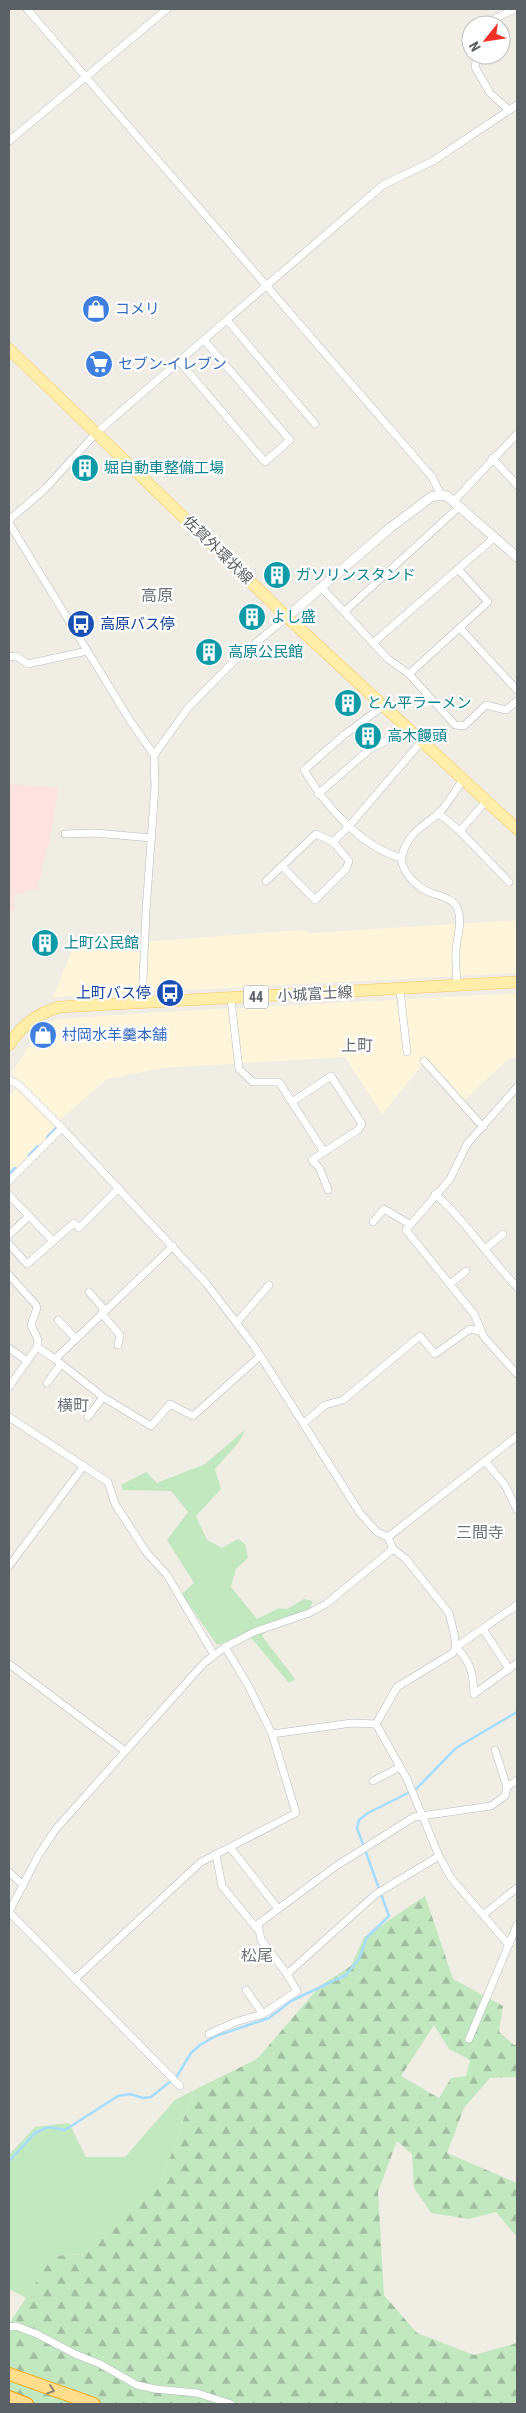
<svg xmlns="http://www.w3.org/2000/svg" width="526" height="2413" font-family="'Roboto Condensed','Noto Sans JP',sans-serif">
<defs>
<pattern id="forest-firs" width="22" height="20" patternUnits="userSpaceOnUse" patternTransform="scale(1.25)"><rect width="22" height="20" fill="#c2e8c0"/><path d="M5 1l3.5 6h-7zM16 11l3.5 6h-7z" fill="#a1bfa0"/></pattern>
</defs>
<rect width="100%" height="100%" fill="#f0ede5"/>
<g fill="#fff5da">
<path d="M 517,920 L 517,973 L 53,997 L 76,941 L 90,946 L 300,930 L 311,933 Z"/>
<path d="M 517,993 L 517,1056 L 506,1061 L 460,1104 L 422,1065 L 382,1114 L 345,1057 L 162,1068 L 107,1079 L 59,1121 L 57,1130 L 9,1178 L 9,1096 L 21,1083 L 11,1073 L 45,1023 L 59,1019 L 127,1014 Z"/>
</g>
<path fill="#fde2e1" d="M 9,784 L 58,788 L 52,829 L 37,889 L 13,895 L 15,910 L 9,911 Z"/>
<g fill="#c2e8c0">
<path d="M 246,1429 L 239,1442 L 215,1469 L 221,1489 L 196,1516 L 207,1540 L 222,1548 L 238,1539 L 245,1544 L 248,1558 L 236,1569 L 231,1587 L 257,1619 L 279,1608 L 287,1609 L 304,1599 L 313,1601 L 310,1609 L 274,1621 L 262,1636 L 295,1679 L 289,1683 L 247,1633 L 217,1645 L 182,1594 L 194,1583 L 167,1540 L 188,1512 L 171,1491 L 123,1490 L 121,1485 L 146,1472 L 157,1483 L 205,1464 Z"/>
<path d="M 194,2090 L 161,2183 L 86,2254 L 53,2256 L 26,2298 L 9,2289 L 9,2155 L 35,2127 L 69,2123 L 86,2157 L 125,2157 L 175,2100 Z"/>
</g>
<path fill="url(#forest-firs)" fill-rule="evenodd" d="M 425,1896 L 453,1979 L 503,2006 L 499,2032 L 514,2045 L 517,2044 L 517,2077 L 490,2078 L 464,2108 L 447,2153 L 517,2183 L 517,2237 L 496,2212 L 469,2219 L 431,2213 L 414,2188 L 412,2154 L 397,2141 L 378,2192 L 384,2295 L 417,2333 L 474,2355 L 517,2343 L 517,2404 L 9,2404 L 9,2324 L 53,2256 L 86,2254 L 161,2183 L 194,2090 L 257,2059 L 321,1985 L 351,1966 L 364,1937 ZM 434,2025 L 449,2049 L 470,2060 L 466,2076 L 451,2078 L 439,2098 L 401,2076 Z"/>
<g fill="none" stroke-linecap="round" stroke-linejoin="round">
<g stroke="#a5dcff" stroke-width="2.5">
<path d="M 47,1137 L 56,1128"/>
<path d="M 29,1155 L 38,1146"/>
<path d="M 9,1174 L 15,1168"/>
<path d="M 9,2161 L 35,2133 L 48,2127 L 65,2130 L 118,2096 L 130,2094 L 143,2098 L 151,2097 L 177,2076 L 191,2053 L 200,2045 L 216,2036 L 269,2018 L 291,2001 L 346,1975 L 359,1959 L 367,1937 L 389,1916 L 357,1828 L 359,1820 L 368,1813 L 416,1789 L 456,1748 L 517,1712"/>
</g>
<g stroke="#b7bbbf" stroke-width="8">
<g id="minor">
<path d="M 27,9 L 432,477 L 441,495"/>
<path d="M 481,25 L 515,9"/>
<path d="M 471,31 L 467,34 L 471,42"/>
<path d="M 477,55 L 475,67 L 490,93 L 509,110"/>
<path d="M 9,141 L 167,9"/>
<path d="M 227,320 L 315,424"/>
<path d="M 179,361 L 265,462 L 290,440 L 204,340"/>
<path d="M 492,458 L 517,485"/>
<path d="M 453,502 L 517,434"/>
<path d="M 9,520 L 45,489 L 96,433 L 383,185 L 433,161 L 517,105"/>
<path d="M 9,523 L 131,722 L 154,755 L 155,786 L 146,911 L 142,1002"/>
<path d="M 322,588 L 388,659 L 409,674 L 455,725 L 464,726 L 486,705 L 506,710 L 517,701"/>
<path d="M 344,612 L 459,507"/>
<path d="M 460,628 L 517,690"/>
<path d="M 373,643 L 458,569"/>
<path d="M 9,657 L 16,656 L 28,664 L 87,651"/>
<path d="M 409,674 L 488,602 L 458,569 L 494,538"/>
<path d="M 382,707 L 344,735 L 304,770 C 325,805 360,846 401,858"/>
<path d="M 154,755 L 188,708 L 235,660 L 287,617"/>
<path d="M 318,794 L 370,749 L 408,730"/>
<path d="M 438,813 L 460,831 L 486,801"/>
<path d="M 460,831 L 509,882"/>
<path d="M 65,834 L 95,833 L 152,838"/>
<path d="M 282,866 L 315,900 L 346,869 L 349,861 L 333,842"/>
<path d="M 266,881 L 316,834 L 333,842 L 350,825 L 421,742"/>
<path d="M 457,986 C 457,975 455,963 456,952 C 456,939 463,922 458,910 C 454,897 437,896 427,891 C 416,886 399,869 402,856 C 407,834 423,826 438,814 C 448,805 455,790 463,780"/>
<path d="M 400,990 L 407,1052"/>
<path d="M 231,999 L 239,1069 L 253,1082 L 279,1082 L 324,1152 L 312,1160 L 320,1169 L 328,1190"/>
<path d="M 424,1061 L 483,1127"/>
<path d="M 9,1080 L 19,1085 L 62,1128 L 206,1283 L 254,1346 L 360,1513 L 377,1532 L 388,1537 L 393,1549 L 406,1559 L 449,1613 L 454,1633 L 456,1647 L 453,1653 L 397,1687 L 376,1724"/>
<path d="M 517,1087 L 467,1144 L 450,1179 L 406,1230 L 474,1314 L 484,1337 L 517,1374"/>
<path d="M 292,1102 L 331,1076 L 362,1124 L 358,1130 L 324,1152"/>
<path d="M 9,1181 L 62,1128"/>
<path d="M 435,1194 C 467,1222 488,1257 517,1287"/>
<path d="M 9,1195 L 53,1241"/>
<path d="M 373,1222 L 384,1209 L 411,1225"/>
<path d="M 9,1235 L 29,1216"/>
<path d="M 9,1244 L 27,1264 L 74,1223 L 79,1228 L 119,1188"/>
<path d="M 485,1249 L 503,1234"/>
<path d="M 9,1275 L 36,1305 L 37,1308 L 31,1325 L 38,1340 L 37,1347 L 9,1387"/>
<path d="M 450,1284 L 466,1271"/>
<path d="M 89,1292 L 103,1308 L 102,1314 L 120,1335 L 118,1345"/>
<path d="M 58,1320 L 76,1339"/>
<path d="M 237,1322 L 269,1285"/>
<path d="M 37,1347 L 55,1359 L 173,1246"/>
<path d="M 9,1348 L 27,1361"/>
<path d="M 55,1359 L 103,1397 L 151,1426 L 170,1404 L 193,1416 L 260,1356"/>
<path d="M 47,1383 L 60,1365"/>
<path d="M 9,1417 L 108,1482 L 115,1504 L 147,1553 L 167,1575 L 214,1655"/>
<path d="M 88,1417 L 103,1397"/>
<path d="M 304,1423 L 325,1405 L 343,1400 L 420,1336 L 435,1354 L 470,1329 L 480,1331"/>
<path d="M 485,1461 L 505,1485 L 517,1510"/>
<path d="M 388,1537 L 517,1436"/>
<path d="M 9,1566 L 83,1467"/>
<path d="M 483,1629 L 509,1669"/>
<path d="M 9,1664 L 125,1751"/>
<path d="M 474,1694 C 473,1672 471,1663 456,1647 L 517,1605"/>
<path d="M 474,1694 L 517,1663"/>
<path d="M 376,1724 L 407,1779 L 439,1856 L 451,1878 L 509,1945"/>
<path d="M 272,1734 L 352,1723 L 376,1724"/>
<path d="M 373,1781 L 400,1767"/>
<path d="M 507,1787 L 517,1780"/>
<path d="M 230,1847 L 278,1909"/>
<path d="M 216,1854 L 222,1886 L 258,1930"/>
<path d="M 439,1856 L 376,1894 L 287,1974 L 261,1940 L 258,1924 L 336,1866 L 414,1817 L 491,1806 L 505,1796 L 507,1787 L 495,1750"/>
<path d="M 9,1872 L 23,1885"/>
<path d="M 9,1912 L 38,1856 L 55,1830 L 204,1663 L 225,1647 L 254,1632 L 309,1613 L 326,1604 L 393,1549"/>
<path d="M 9,1912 L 180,2086"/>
<path d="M 484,1914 L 517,1888"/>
<path d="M 75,1979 L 201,1862 L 296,1813 L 272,1734 L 248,1685 L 225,1647"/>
<path d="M 246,1990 L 263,2014"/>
<path d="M 209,2034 L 235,2022 L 263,2014 L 297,1991 L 287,1974"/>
<path d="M 469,2039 L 517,1925"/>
<path d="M 9,2327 L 16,2326 L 37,2334 L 75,2354 L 100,2364 L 137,2385 L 155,2389 L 197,2393 L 231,2404"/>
</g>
</g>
<g stroke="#b7bbbf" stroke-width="10">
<path id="tertiary" d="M 287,617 L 390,528 L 431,497 L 441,495 L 447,496 L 517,557"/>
</g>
<g stroke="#f8c455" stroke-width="12">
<g id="primary">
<path d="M 9,349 L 287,617 L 517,829"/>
<path d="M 9,1045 C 22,1025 36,1014 59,1007 L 517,982"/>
</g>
</g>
<g stroke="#f49e00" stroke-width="14">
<g id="motorway">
<path d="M 9,2374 L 94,2404"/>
<path d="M 9,2397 L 27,2404"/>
</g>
</g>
<use href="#minor" stroke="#fff" stroke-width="7"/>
<use href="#tertiary" stroke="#fff" stroke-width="9"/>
<use href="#primary" stroke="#fea" stroke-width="11"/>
<use href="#motorway" stroke="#ffdd8c" stroke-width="12"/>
</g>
<defs><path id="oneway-chevron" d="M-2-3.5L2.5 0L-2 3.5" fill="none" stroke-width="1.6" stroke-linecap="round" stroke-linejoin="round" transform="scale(1.25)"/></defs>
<use stroke="#8d8671" href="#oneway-chevron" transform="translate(51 2390) rotate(19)"/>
<defs>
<g id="shop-disc" transform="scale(1.4375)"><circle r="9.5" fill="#3f7fe0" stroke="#fff"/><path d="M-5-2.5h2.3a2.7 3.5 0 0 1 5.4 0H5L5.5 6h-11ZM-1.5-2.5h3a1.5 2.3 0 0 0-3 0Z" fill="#fff"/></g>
<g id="supermarket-disc" transform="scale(1.4375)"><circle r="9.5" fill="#3f7fe0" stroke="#fff"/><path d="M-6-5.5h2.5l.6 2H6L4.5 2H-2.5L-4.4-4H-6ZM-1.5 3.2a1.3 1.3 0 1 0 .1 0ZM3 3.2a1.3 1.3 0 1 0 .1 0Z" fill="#fff"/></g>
<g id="building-disc" transform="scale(1.4375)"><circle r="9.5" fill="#0f9aa8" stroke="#fff"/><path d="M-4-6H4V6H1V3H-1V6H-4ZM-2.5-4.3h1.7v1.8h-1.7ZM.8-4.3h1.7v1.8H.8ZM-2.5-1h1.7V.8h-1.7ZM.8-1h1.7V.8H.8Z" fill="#fff"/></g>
<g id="bus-disc" transform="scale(1.4375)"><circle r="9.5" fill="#1a4fb4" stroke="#fff"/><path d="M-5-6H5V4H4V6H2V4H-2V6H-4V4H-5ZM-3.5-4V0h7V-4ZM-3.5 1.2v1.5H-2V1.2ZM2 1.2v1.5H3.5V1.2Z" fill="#fff"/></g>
</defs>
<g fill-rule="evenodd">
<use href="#shop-disc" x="96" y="309"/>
<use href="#supermarket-disc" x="99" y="364"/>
<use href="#building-disc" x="85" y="468"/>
<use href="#building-disc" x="277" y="575"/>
<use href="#building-disc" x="252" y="617"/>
<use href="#bus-disc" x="81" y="624"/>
<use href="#building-disc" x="209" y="652"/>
<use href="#building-disc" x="348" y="703"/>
<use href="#building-disc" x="368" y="736"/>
<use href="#building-disc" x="45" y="943"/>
<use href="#bus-disc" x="170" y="993"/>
<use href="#shop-disc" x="43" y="1035"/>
</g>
<g text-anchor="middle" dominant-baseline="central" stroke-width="4.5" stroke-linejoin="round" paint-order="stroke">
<rect fill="#fff" stroke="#8d9094" stroke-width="1" x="243.5" y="985.5" width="25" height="23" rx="4"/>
<g font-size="14" font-weight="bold" fill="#5c6166">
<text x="256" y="997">44</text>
</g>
<g font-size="15" fill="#366cbe" stroke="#fff" text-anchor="start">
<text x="115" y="309">コメリ</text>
<text x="118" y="364">セブン-イレブン</text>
<text x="62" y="1035">村岡水羊羹本舗</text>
</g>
<g font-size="15" fill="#0d838f" stroke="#fff" text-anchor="start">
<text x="104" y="468">堀自動車整備工場</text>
<text x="296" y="575">ガソリンスタンド</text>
<text x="271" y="617">よし盛</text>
<text x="228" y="652">高原公民館</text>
<text x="367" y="703">とん平ラーメン</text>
<text x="387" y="736">高木饅頭</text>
<text x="64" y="943">上町公民館</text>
</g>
<g font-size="15" fill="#5c6166" stroke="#fff">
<text transform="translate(218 550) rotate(44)">佐賀外環状線</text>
<text transform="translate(315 994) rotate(-3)">小城富士線</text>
</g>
<g font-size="15" fill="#164399" stroke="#fff" text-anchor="start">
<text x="100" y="624">高原バス停</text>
<text x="151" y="993" text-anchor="end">上町バス停</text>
</g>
<g font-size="16" fill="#6d7378" stroke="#fff">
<text x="157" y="595">高原</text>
<text x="357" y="1045">上町</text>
<text x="73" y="1405">横町</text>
<text x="480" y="1532">三間寺</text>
<text x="257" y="1955">松尾</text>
</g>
</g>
<rect width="526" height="2413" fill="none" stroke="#5c6166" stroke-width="20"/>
<g transform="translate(486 40) rotate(240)"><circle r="24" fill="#ffffff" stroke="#bec0c2"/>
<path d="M0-4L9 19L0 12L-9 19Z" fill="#f13029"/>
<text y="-8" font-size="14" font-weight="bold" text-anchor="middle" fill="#5c6166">N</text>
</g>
</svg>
